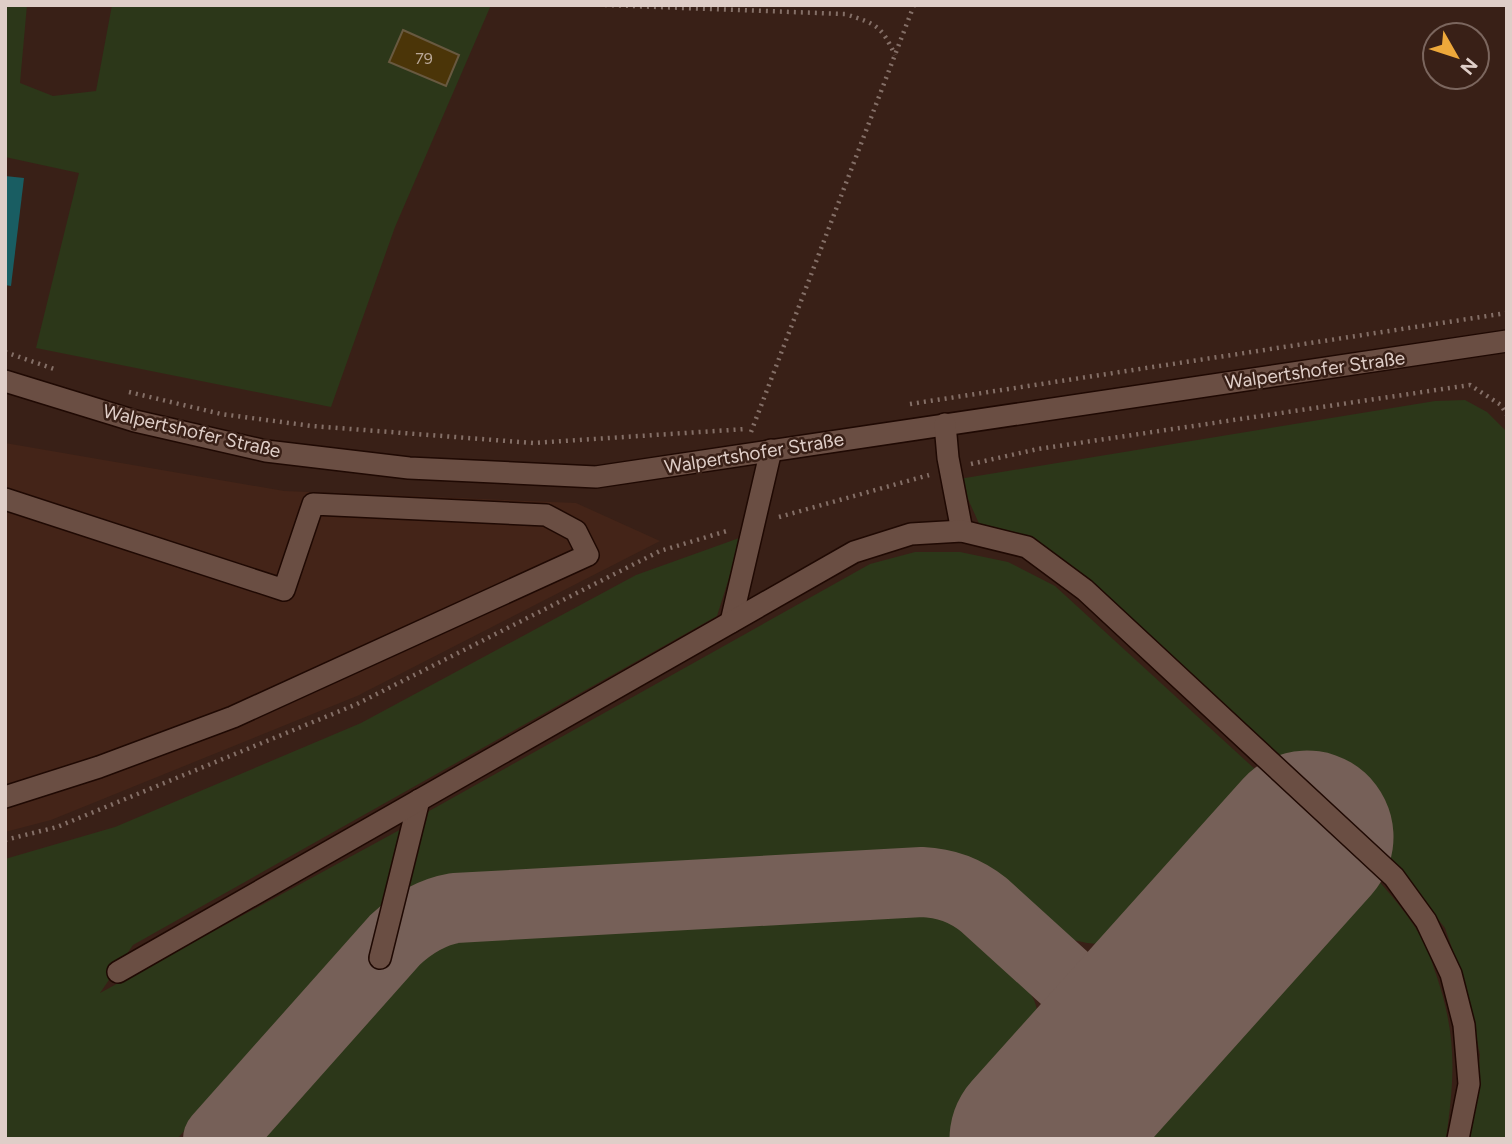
<svg xmlns="http://www.w3.org/2000/svg" width="1512" height="1144" font-family="Figtree,sans-serif">
<rect width="100%" height="100%" fill="#392017"/>
<path fill="#442418" d="M 5,443 L 284,491 L 576,503 L 660,541 L 357,696 L 51,820 L 5,832 Z"/>
<g fill="#2c3719">
<path d="M 5,5 L 27,5 L 20,83 L 53,96 L 96,91 L 112,5 L 491,5 L 395,227 L 331,407 L 36,348 L 79,173 L 5,157 Z"/>
<path d="M 1465,400 L 1487,412 L 1507,432 L 1507,1139 L 1469,1139 L 1473,1124 L 1480,1055 L 1467,992 L 1445,928 L 1393,863 L 1098,594 L 981,528 L 959,479 L 1435,401 Z"/>
<path d="M 742,537 L 717,616 L 133,945 L 100,993 L 405,827 L 380,911 L 177,1139 L 5,1139 L 5,859 L 115,827 L 361,723 L 636,575 Z"/>
<path d="M 915,552 L 960,552 L 1008,562 L 1055,586 L 1269,782 L 1145,930 L 1127,939 L 1108,945 L 1087,943 L 1068,939 L 991,871 L 944,854 L 450,878 L 403,896 L 422,815 L 870,564 Z"/>
<path d="M 1370,871 C 1390,894 1411,917 1425,944 C 1430,953 1432,964 1436,974 C 1457,1036 1455,1075 1446,1139 L 1129,1139 Z"/>
<path d="M 923,912 C 963,918 972,933 999,959 C 1013,972 1026,983 1034,1000 C 1054,1046 983,1107 955,1139 L 258,1139 L 400,981 C 428,942 443,940 489,934 Z"/>
</g>
<path fill="#195d62" d="M 5,176 L 24,178 L 11,286 L 5,285 Z"/>
<g fill="none" stroke-linecap="round" stroke-linejoin="round">
<path stroke="#766058" stroke-width="70" d="M 218,1139 L 395,940 C 412,924 432,912 455,908 L 922,882 C 946,883 965,890 984,905 L 1082,994 C 1107,1024 1103,1043 1091,1078"/>
<path stroke="#766058" stroke-width="173" d="M 1036,1139 L 1307,837"/>
</g>
<path fill="#4b3508" stroke="#685940" stroke-width="2" d="M 403,30 L 459,55 L 446,86 L 389,62 Z"/>
<g fill="none" stroke-linecap="round" stroke-linejoin="round">
<g stroke="#1f0903" stroke-width="24">
<g id="minor">
<path d="M 5,381 L 135,421 L 266,451 L 409,468 L 596,477 L 1507,341"/>
<path d="M 945,424 L 948,458 L 962,531"/>
<path d="M 5,499 L 284,590 L 313,504 L 546,515 L 576,531 L 588,555 L 233,717 L 99,767 L 5,797"/>
<path d="M 731,622 L 771,450"/>
<path d="M 380,958 L 419,800"/>
<path d="M 118,972 L 854,552 L 911,534 L 962,531 L 1027,547 L 1085,590 L 1394,877 L 1426,921 L 1451,974 L 1464,1025 L 1469,1084 L 1458,1139"/>
</g>
</g>
<g stroke="#846f67" stroke-width="4.5" stroke-dasharray="2 5" stroke-linecap="butt">
<path d="M 605,5 L 845,14 C 876,24 881,25 895,55"/>
<path d="M 5,352 L 57,370"/>
<path d="M 129,392 L 221,414 L 312,426 L 533,443 L 746,429"/>
<path d="M 910,404 L 1507,313"/>
<path d="M 751,432 L 914,5"/>
<path d="M 971,464 L 1038,449 L 1470,385 L 1501,405 L 1507,415"/>
<path d="M 779,517 L 929,475"/>
<path d="M 5,840 L 57,827 L 357,704 L 660,551 L 730,530"/>
</g>
<use href="#minor" stroke="#6a4e43" stroke-width="21"/>
</g>
<g text-anchor="middle" dominant-baseline="central" stroke-width="5" stroke-linejoin="round" paint-order="stroke">
<g font-size="16" fill="#baa898">
<text x="424" y="58">79</text>
</g>
<g font-size="19" fill="#dfcec8" stroke="#392017">
<text transform="translate(1315 370) rotate(-8)">Walpertshofer Straße</text>
<text transform="translate(192 431) rotate(13)">Walpertshofer Straße</text>
<text transform="translate(754 453) rotate(-9)">Walpertshofer Straße</text>
</g>
</g>
<rect width="1512" height="1144" fill="none" stroke="#dfcec8" stroke-width="14"/>
<g transform="translate(1456 56) rotate(129)"><circle r="33" fill="#392017" stroke="#7b665e" stroke-width="2"/>
<path d="M0-5L12 26L0 18L-12 26Z" fill="#eda83b"/>
<text y="-10" font-size="19" font-weight="bold" text-anchor="middle" fill="#dfcec8">N</text>
</g>
</svg>
